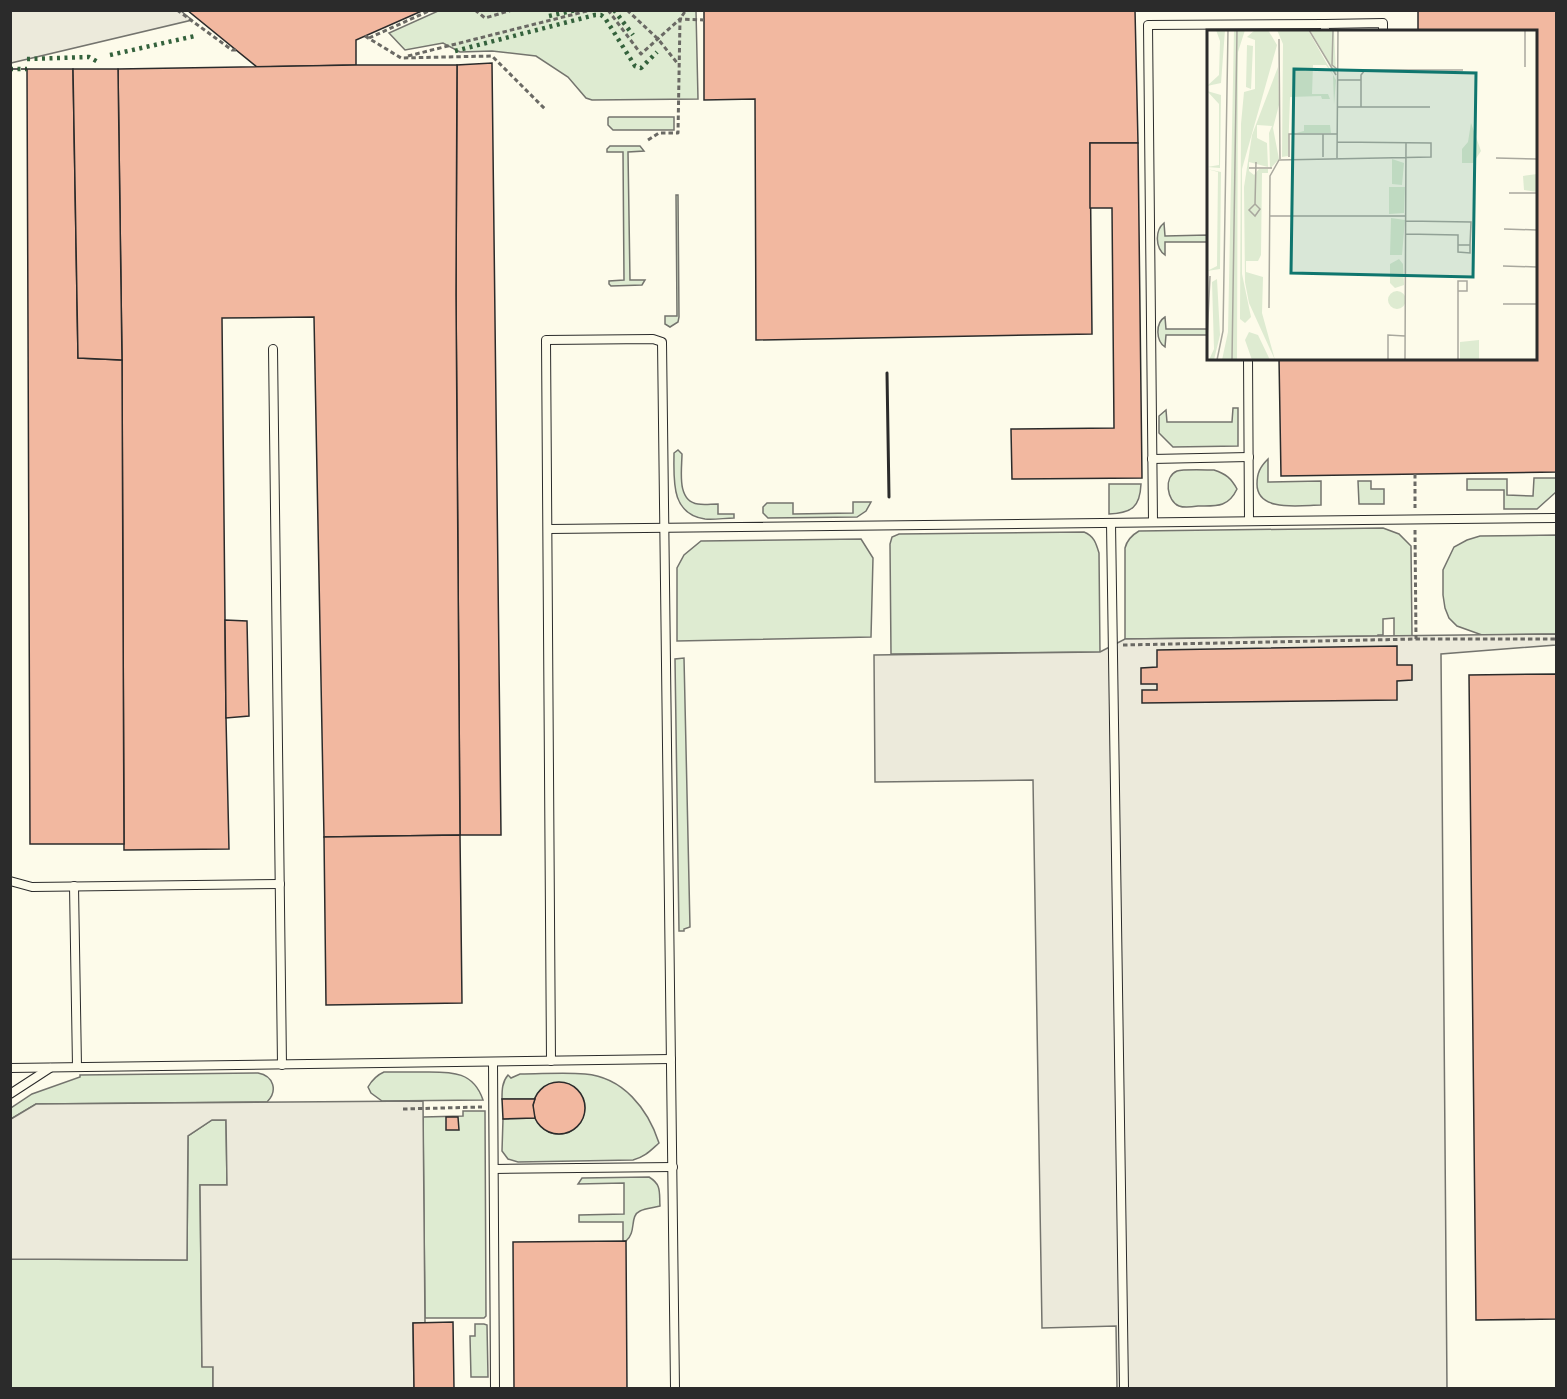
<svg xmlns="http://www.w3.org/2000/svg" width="1567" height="1399" font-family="Quicksand,sans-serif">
<rect width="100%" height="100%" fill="#fdfbea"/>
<g fill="#deebd1" stroke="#74746e" stroke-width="1.5">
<path d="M 438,11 L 696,11 L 698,99 L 592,100 L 586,98 L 568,77 L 536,56 L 492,51 L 460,52 L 443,43 L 405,50 L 389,33 Z"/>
<path d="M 609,117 L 674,117 L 674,130 L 613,130 L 608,125 L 608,118 Z"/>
<path d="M 610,146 L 640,146 L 644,151 L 628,152 L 630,280 L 645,280 L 642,285 L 611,286 L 609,284 L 609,281 L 624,280 L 623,152 L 607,152 L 607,149 Z"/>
<path d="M 676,195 L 678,195 L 679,317 L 678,322 L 670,327 L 665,324 L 665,316 L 677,316 Z"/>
<path d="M 1164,223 L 1165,236 L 1208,235 L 1208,242 L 1165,242 L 1165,255 C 1155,248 1155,230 1164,223 Z"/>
<path d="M 1165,317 L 1166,329 L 1208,329 L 1208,335 L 1166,335 L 1165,347 C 1156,341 1155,323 1165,317 Z"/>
<path d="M 1233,408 L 1238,408 L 1238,446 L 1173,447 L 1159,433 L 1159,416 L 1166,410 L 1167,422 L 1232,422 Z"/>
<path d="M 678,450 L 682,454 C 682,469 676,501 698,504 C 704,505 711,504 718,504 L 718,514 L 734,514 L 734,518 C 725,518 714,520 705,519 C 670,514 674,479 674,453 Z"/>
<path d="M 1268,459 L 1268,482 L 1321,481 L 1321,505 C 1302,505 1257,513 1257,484 C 1257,473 1260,467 1268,459 Z"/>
<path d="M 1214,470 C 1226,474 1231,478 1237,489 C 1228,508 1216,506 1198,506 C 1192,507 1184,508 1179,506 C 1167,501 1163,477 1177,471 C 1183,469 1206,470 1214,470 Z"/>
<path d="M 1534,478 L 1556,478 L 1556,492 L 1537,509 L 1504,509 L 1504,490 L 1467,490 L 1467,479 L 1507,479 L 1507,495 L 1533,496 Z"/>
<path d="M 1358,481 L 1371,481 L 1371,489 L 1384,489 L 1384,504 L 1359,504 Z"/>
<path d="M 1109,484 L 1141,484 C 1140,507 1132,513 1109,514 Z"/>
<path d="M 853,502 L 871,502 L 866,511 L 857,517 L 768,518 L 763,513 L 763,507 L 767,503 L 793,503 L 793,514 L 853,513 Z"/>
<path d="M 1383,528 L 1399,534 L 1411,546 L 1412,636 L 1394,636 L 1394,618 L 1383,619 L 1383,635 L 1378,635 L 1378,636 L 1125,639 L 1125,548 C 1127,540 1132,535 1139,531 Z"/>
<path d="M 1084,532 C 1094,536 1096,543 1099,553 L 1100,652 L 891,654 L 890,544 L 892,537 L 899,534 Z"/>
<path d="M 1556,535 L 1556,634 L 1482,635 L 1457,626 L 1449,618 L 1445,608 L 1443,595 L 1443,570 L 1454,547 L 1467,540 L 1480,536 Z"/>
<path d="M 861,539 L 873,558 L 871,637 L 677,641 L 677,568 L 684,555 L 701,541 Z"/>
<path d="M 684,658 L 690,927 L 684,929 L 684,931 L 679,931 L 675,659 Z"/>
<path d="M 384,1072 C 397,1072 410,1072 423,1072 C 450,1072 473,1070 483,1100 L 382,1101 L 371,1093 L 368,1087 C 372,1080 377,1075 384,1072 Z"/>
<path d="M 258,1073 C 274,1076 278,1091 267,1102 L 36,1104 L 11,1119 L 11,1108 L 32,1094 L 80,1077 L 80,1075 Z"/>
<path d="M 520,1074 C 542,1074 564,1072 585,1074 C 623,1077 648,1109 659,1143 C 651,1150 645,1157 633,1160 L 518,1162 L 508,1159 L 502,1151 L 503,1119 L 535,1118 C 541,1128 550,1135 562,1134 C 570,1133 577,1127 581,1121 C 598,1091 552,1065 535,1099 L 502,1099 C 502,1090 502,1082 508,1075 L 511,1078 Z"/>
<path d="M 463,1111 L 485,1111 L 486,1316 L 484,1318 L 425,1318 L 423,1117 L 463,1116 Z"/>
<path d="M 212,1120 L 226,1120 L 227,1185 L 200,1185 L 202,1366 L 213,1366 L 213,1388 L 11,1388 L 11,1259 L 187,1260 L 188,1136 Z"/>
<path d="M 649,1177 C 662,1185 659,1192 660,1206 C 653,1208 646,1208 640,1211 C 629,1216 637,1232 626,1241 L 623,1241 L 623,1222 L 579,1222 L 579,1215 L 624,1214 L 624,1183 L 578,1184 L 582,1178 Z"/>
<path d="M 475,1324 L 484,1324 L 487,1325 L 488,1377 L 471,1377 L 470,1336 L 475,1336 Z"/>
</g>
<g fill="#eceadb" stroke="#74746e" stroke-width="1.5">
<path d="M 10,11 L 181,11 L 192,20 L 11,63 Z"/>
<path d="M 1556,634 L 1556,645 L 1441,654 L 1447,1388 L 1117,1388 L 1116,1326 L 1042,1328 L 1033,780 L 875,782 L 874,655 L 1100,652 L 1125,639 Z"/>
<path d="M 423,1101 L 425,1323 L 413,1323 L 414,1388 L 213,1388 L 213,1367 L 202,1367 L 200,1185 L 227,1185 L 226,1120 L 212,1120 L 188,1136 L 187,1260 L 11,1259 L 11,1119 L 36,1104 Z"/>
</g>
<g fill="#f2b8a0" stroke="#2b2b2b" stroke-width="1.5">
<path d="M 187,10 L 424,10 L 356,40 L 356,65 L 257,67 Z"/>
<path d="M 704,10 L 1135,10 L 1138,143 L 1090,143 L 1092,334 L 756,340 L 755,99 L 704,100 Z"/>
<path d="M 1418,10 L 1556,10 L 1556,472 L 1281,476 L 1279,358 L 1536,358 L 1536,32 L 1418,32 Z"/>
<path d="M 492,63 L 501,835 L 460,835 L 456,294 L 457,65 Z"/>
<path d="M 356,65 L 457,65 L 456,294 L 460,835 L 324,837 L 314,317 L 222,318 L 226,718 L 229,849 L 124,850 L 122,360 L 118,69 Z"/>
<path d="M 27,69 L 73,69 L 78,358 L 122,360 L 124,844 L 30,844 Z"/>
<path d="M 73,69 L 118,69 L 122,360 L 78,358 Z"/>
<path d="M 1090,143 L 1138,143 L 1142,478 L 1012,479 L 1011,429 L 1114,428 L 1112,208 L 1090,208 Z"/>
<path d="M 225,620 L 247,621 L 249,716 L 226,718 Z"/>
<path d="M 1397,646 L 1397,665 L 1412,665 L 1412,680 L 1397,681 L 1397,700 L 1142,703 L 1142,690 L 1157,690 L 1157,684 L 1141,684 L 1141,668 L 1157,667 L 1157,650 Z"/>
<path d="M 1556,674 L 1556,1319 L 1476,1320 L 1469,675 Z"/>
<path d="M 460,835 L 462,1003 L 326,1005 L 324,837 Z"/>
<circle cx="559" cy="1108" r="26"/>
<path d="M 502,1099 L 535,1099 L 533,1105 L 535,1118 L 503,1119 Z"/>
<path d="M 446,1117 L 458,1117 L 459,1130 L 446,1130 Z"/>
<path d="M 626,1241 L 627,1388 L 514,1388 L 513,1242 Z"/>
<path d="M 453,1322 L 454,1388 L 414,1388 L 413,1323 Z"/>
</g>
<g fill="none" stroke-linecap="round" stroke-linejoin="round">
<g stroke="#2b2b2b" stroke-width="10">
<g id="lane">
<path d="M 1325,32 L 1325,24 L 1383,23 L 1383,32"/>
<path d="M 273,349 L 282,1065"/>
<path d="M 1248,358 L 1249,521"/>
<path d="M 1152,459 L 1249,457"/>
<path d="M 1153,522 L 1148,25 L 1325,24"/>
<path d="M 1111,523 L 1124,1388"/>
<path d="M 549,529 L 1556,518"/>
<path d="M 10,881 L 32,887 L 280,884"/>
<path d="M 74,886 L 77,1067"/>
<path d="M 551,1061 L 546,340 L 653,339 L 662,342 L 675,1388"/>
<path d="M 493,1062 L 495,1388"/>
<path d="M 10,1068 L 671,1059"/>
<path d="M 10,1094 L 50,1068"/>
<path d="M 494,1169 L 673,1167"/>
</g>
</g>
<g stroke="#6a6964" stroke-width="3" stroke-dasharray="4.5 3" stroke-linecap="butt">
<path d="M 177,10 L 232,50 L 236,50"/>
<path d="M 475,10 L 485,18 L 512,10"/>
<path d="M 608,10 L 641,54 L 680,19 L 704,20"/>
<path d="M 627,10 L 658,39 L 678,64"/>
<path d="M 365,36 L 401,58 L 492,56 L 545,109"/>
<path d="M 369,38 L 431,10"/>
<path d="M 408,56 L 591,10"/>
<path d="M 648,140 L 659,133 L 678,133 L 680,19 L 686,10"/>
<path d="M 1415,474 L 1415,508"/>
<path d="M 1415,530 L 1416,639"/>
<path d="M 1123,645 L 1416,639 L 1556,639"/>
<path d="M 403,1109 L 482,1107"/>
</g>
<use href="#lane" stroke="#fdfbea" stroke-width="8"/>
<g stroke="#34623c" stroke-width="4.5" stroke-dasharray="3 4.5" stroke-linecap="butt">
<path d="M 614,10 L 633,35"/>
<path d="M 549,16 L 576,10"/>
<path d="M 455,51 L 595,15 L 601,15 L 605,18 L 635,66 L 641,68 L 657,52"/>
<path d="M 110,55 L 195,36"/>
<path d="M 27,59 L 89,57 L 98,62"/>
<path d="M 10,69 L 27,69"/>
</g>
<path stroke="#2b2b2b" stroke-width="1.5" stroke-dasharray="8 3" stroke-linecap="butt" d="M 10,69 L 27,69"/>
<path stroke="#2b2b2b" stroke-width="3" d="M 887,373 L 889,497"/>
</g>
<g transform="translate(1207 30)">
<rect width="330" height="330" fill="#fdfbea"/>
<path d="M 9,0 L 18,0 L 14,53 L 0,56 L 12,45 L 13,11 ZM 27,0 L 38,0 L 31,22 L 30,330 L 15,330 L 21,302 ZM 48,0 L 61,0 L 70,15 L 35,139 L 35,244 L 44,287 L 38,293 L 33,289 L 34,94 L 37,62 L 48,59 L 48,10 L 40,7 ZM 70,0 L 101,0 L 129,50 L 127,75 L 126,45 L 119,35 L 106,35 L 105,64 L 121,64 L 123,69 L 115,69 L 114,66 L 83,67 L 81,126 L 75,127 L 76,14 ZM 103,0 L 127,0 L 129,44 ZM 40,15 L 46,16 L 44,59 L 39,57 ZM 71,37 L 72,75 L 66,98 L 72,129 L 63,139 L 62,103 L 65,96 L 50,95 L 50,108 L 60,113 L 61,137 L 42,132 L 42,141 L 47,145 L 52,139 L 61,139 L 61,143 L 55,143 L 54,225 L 51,231 L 39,231 L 39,242 L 56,247 L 55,283 L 68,330 L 42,273 L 38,252 L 37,157 L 45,105 ZM 0,61 L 14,65 L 13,138 L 0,137 L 12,135 L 12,74 ZM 264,93 L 274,121 L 266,133 L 255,133 L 255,119 L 261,112 ZM 97,95 L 123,95 L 124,103 L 89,103 L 97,101 ZM 185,129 L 197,133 L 195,155 L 185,154 ZM 0,139 L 14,142 L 13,239 L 0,241 L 10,236 L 11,142 ZM 330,144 L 330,162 L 317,160 L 316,146 ZM 182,157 L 198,157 L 197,183 L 182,184 ZM 184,188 L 198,190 L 195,225 L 183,225 ZM 192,229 L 196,234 L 197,255 L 188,258 L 183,253 L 183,234 ZM 10,249 L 13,305 L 7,330 L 2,330 L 7,319 L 5,252 ZM181 270a9 9 0 1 1 18 0a9 9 0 1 1-18 0ZM 42,302 L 51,305 L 63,330 L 45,330 L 38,310 ZM 272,310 L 272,330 L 253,330 L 253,312 Z" fill="#deebd1"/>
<path fill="none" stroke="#a9a89e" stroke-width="1.5" d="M 102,0 L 129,45M 126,0 L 125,35 L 130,39M 72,9 L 73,129M 318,37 L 318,0M 130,50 L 154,50M 130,77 L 223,77M 154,77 L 154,45 L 158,40 L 256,40M 82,127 L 82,104 L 130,104M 116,127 L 116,104M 130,128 L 131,0M 289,128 L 330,129M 42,138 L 65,138M 302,163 L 330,163M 48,174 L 42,180 L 48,186 L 53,179 L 48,174 L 49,132M 63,186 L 199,186M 199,191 L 264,192 L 263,215M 297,199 L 330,200M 199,204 L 251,205 L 251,222 L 263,223 L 263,215 L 251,215M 296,236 L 330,237M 296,274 L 330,274M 62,278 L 63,146 L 72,130 L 224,127 L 224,113 L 130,112M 0,309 L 3,246M 10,330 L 16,301 L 21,0M 25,330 L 30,0M 181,330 L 181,305 L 198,306M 198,330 L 199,113M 251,330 L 251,251 L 260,251 L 260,261 L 251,261"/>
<path fill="#0f766e" fill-opacity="0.15" stroke="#0f766e" stroke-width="3" d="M 87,39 L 269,43 L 266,247 L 84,243 Z"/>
<rect width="330" height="330" fill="none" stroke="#2b2b2b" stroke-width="3"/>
</g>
<rect width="1567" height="1399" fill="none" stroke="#2b2b2b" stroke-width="24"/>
</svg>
